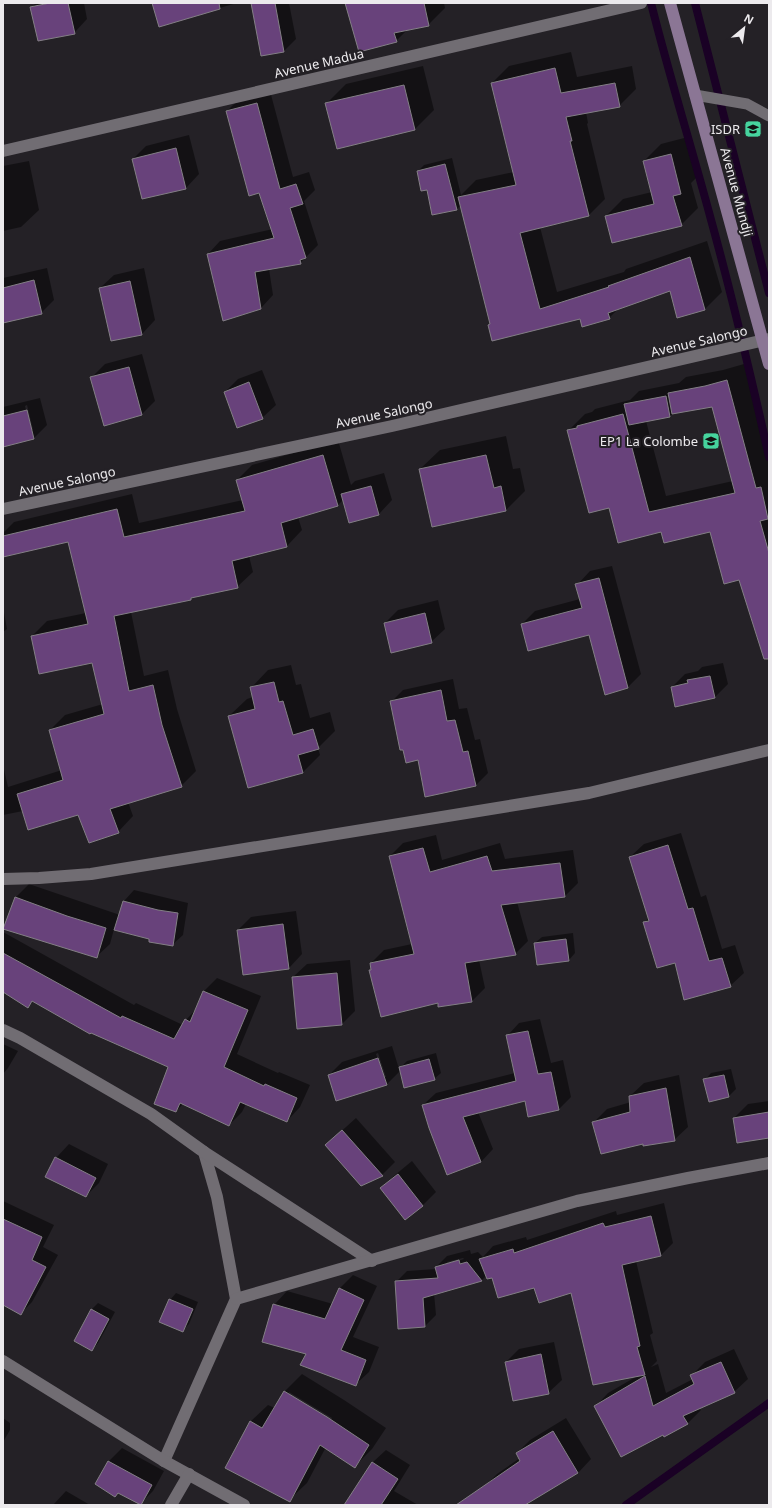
<svg xmlns="http://www.w3.org/2000/svg" width="772" height="1508" font-family="'Noto Sans',sans-serif">
<rect width="100%" height="100%" fill="#242126"/>
<g fill="#0007" fill-rule="evenodd">
<path d="M 36,3 L 84,3 L 87,19 L 74,33 L 31,8 Z"/>
<path d="M 153,3 L 237,3 L 160,25 Z"/>
<path d="M 252,3 L 289,3 L 296,39 L 284,51 L 261,55 Z"/>
<path d="M 346,3 L 444,3 L 445,8 L 428,25 L 408,29 L 396,41 Z"/>
<path d="M 571,52 L 577,77 L 632,66 L 636,89 L 619,106 L 586,112 L 588,123 L 587,124 L 605,199 L 588,216 L 540,227 L 557,292 L 624,272 L 626,269 L 707,241 L 722,292 L 705,309 L 671,290 L 619,308 L 609,318 L 581,318 L 489,325 L 491,323 L 461,205 L 457,209 L 433,214 L 427,188 L 418,171 L 424,165 L 452,158 L 461,195 L 476,180 L 514,172 L 492,83 L 509,66 Z"/>
<path d="M 423,66 L 434,110 L 415,129 L 338,148 L 327,103 L 346,84 Z"/>
<path d="M 270,91 L 293,177 L 309,172 L 315,190 L 304,201 L 318,245 L 300,263 L 269,269 L 273,295 L 261,308 L 208,254 L 220,241 L 273,229 L 260,192 L 227,111 L 240,98 Z"/>
<path d="M 189,135 L 199,174 L 186,188 L 143,198 L 133,159 L 146,146 Z"/>
<path d="M 688,137 L 698,176 L 691,183 L 698,208 L 681,225 L 606,216 L 623,199 L 652,192 L 644,161 L 661,144 Z"/>
<path d="M 29,161 L 39,210 L 21,227 L 3,231 L 3,166 Z"/>
<path d="M 47,268 L 54,300 L 41,313 L 3,322 L 3,278 Z"/>
<path d="M 144,268 L 155,320 L 142,334 L 100,288 L 114,275 Z"/>
<path d="M 142,354 L 155,401 L 141,415 L 91,378 L 105,364 Z"/>
<path d="M 744,364 L 769,459 L 769,628 L 710,531 L 662,530 L 610,507 L 568,431 L 585,414 L 592,412 L 595,409 L 630,400 L 639,391 L 679,383 L 686,377 L 723,370 ZM 713,406 L 733,481 L 666,496 L 646,421 L 669,417 L 673,413 Z"/>
<path d="M 262,370 L 276,405 L 262,418 L 225,392 L 238,379 Z"/>
<path d="M 40,398 L 47,425 L 34,438 L 3,446 L 3,407 ZM 27,405 L 33,430 L 31,430 L 25,406 Z"/>
<path d="M 506,436 L 513,469 L 520,468 L 525,491 L 506,510 L 433,526 L 420,469 L 440,450 Z"/>
<path d="M 338,440 L 351,485 L 355,481 L 384,473 L 392,500 L 379,514 L 350,522 L 344,499 L 338,505 L 298,517 L 302,530 L 287,546 L 249,556 L 253,572 L 237,587 L 131,612 L 144,676 L 168,670 L 177,709 L 196,771 L 181,786 L 128,802 L 133,816 L 118,832 L 79,813 L 23,811 L 3,815 L 3,765 L 8,787 L 62,770 L 50,730 L 65,715 L 103,704 L 93,662 L 32,636 L 47,621 L 86,613 L 69,540 L 3,554 L 3,533 L 14,522 L 132,494 L 139,523 L 243,500 L 237,480 L 252,465 Z"/>
<path d="M 612,566 L 641,674 L 628,687 L 605,693 L 589,634 L 522,624 L 535,611 L 580,599 L 577,585 L 590,571 Z"/>
<path d="M 438,600 L 445,629 L 431,642 L 385,623 L 398,610 Z"/>
<path d="M 3,607 L 7,629 L 3,632 Z"/>
<path d="M 723,663 L 728,684 L 715,697 L 676,706 L 672,687 L 685,674 L 698,671 L 702,667 Z"/>
<path d="M 291,665 L 296,685 L 301,684 L 310,718 L 330,712 L 335,731 L 318,748 L 320,755 L 303,772 L 249,787 L 229,716 L 247,699 L 253,697 L 251,688 L 268,670 Z"/>
<path d="M 453,679 L 459,709 L 467,708 L 475,740 L 480,739 L 488,773 L 476,785 L 391,702 L 403,690 Z"/>
<path d="M 681,833 L 701,897 L 706,895 L 722,949 L 735,945 L 744,973 L 730,986 L 644,923 L 649,918 L 630,857 L 644,844 Z"/>
<path d="M 436,835 L 442,860 L 500,843 L 505,859 L 573,850 L 578,883 L 565,896 L 517,902 L 528,941 L 515,954 L 479,960 L 485,988 L 472,1001 L 438,1002 L 370,970 L 372,969 L 371,963 L 384,950 L 412,944 L 390,856 L 403,843 Z"/>
<path d="M 29,884 L 120,915 L 124,901 L 134,890 L 188,903 L 183,935 L 172,945 L 114,929 L 110,944 L 96,957 L 16,897 Z"/>
<path d="M 296,911 L 302,954 L 289,968 L 238,930 L 251,917 Z"/>
<path d="M 3,932 L 134,1005 L 136,1003 L 183,1025 L 186,1020 L 197,1008 L 204,991 L 217,978 L 261,996 L 237,1054 L 278,1073 L 279,1072 L 310,1085 L 300,1107 L 287,1121 L 246,1104 L 242,1112 L 229,1125 L 183,1104 L 176,1111 L 169,1067 L 33,1001 L 28,1006 L 3,991 Z"/>
<path d="M 573,933 L 575,953 L 569,960 L 535,943 L 542,937 Z"/>
<path d="M 350,960 L 355,1011 L 342,1024 L 293,977 L 307,964 Z"/>
<path d="M 540,1019 L 551,1063 L 563,1060 L 571,1097 L 559,1109 L 525,1100 L 478,1112 L 493,1149 L 481,1162 L 423,1105 L 436,1093 L 515,1073 L 507,1036 L 519,1023 Z"/>
<path d="M 3,1044 L 18,1051 L 8,1068 L 3,1074 Z"/>
<path d="M 392,1046 L 399,1069 L 407,1061 L 436,1053 L 441,1073 L 434,1079 L 401,1070 L 387,1084 L 329,1075 L 342,1062 ZM 378,1053 L 386,1077 L 384,1077 L 376,1054 Z"/>
<path d="M 731,1069 L 736,1089 L 729,1096 L 710,1100 L 705,1080 L 711,1073 Z"/>
<path d="M 679,1075 L 688,1127 L 674,1140 L 643,1142 L 594,1122 L 607,1109 L 631,1102 L 630,1096 L 644,1083 Z"/>
<path d="M 769,1101 L 769,1137 L 734,1118 L 748,1104 Z"/>
<path d="M 356,1118 L 395,1162 L 382,1175 L 361,1185 L 326,1145 Z"/>
<path d="M 69,1144 L 108,1164 L 99,1183 L 86,1196 L 56,1158 Z"/>
<path d="M 412,1161 L 436,1192 L 423,1205 L 405,1219 L 381,1188 L 395,1175 Z"/>
<path d="M 3,1201 L 54,1225 L 43,1247 L 58,1255 L 32,1302 L 20,1314 L 3,1303 Z"/>
<path d="M 664,1203 L 673,1243 L 660,1256 L 636,1261 L 653,1333 L 650,1335 L 657,1361 L 651,1367 L 658,1364 L 666,1393 L 693,1379 L 692,1375 L 705,1362 L 734,1349 L 748,1379 L 734,1392 L 699,1408 L 701,1410 L 687,1424 L 595,1407 L 608,1393 L 639,1375 L 572,1291 L 535,1287 L 487,1275 L 482,1280 L 434,1293 L 436,1315 L 425,1326 L 399,1328 L 396,1282 L 407,1271 L 436,1269 L 436,1267 L 447,1256 L 470,1250 L 471,1254 L 478,1252 L 483,1257 L 493,1246 L 526,1237 L 527,1240 L 616,1211 L 617,1215 ZM 463,1258 L 464,1259 L 447,1264 L 447,1262 Z"/>
<path d="M 353,1275 L 377,1286 L 353,1337 L 379,1347 L 369,1372 L 355,1385 L 308,1354 L 274,1305 L 287,1291 L 333,1304 L 340,1288 Z"/>
<path d="M 176,1293 L 198,1302 L 189,1324 L 182,1331 L 170,1300 Z"/>
<path d="M 98,1303 L 115,1312 L 98,1343 L 92,1350 L 92,1309 Z"/>
<path d="M 554,1342 L 562,1380 L 548,1393 L 506,1362 L 519,1349 Z"/>
<path d="M 302,1374 L 344,1400 L 386,1428 L 372,1449 L 355,1466 L 326,1447 L 307,1483 L 289,1500 L 250,1422 L 268,1405 L 275,1408 L 285,1391 ZM 289,1392 L 332,1418 L 331,1420 L 289,1395 Z"/>
<path d="M 3,1418 L 10,1423 L 10,1430 L 3,1442 Z"/>
<path d="M 566,1418 L 591,1459 L 578,1473 L 537,1497 L 527,1505 L 496,1505 L 484,1487 L 497,1474 L 520,1458 L 517,1453 L 530,1440 Z"/>
<path d="M 122,1448 L 164,1471 L 153,1491 L 140,1504 L 119,1492 L 115,1496 L 96,1484 L 109,1461 Z"/>
<path d="M 386,1450 L 410,1465 L 394,1491 L 418,1505 L 345,1505 L 373,1462 Z"/>
<path d="M 66,1491 L 90,1505 L 53,1505 Z"/>
</g>
<g fill="none" stroke-linecap="round" stroke-linejoin="round">
<g stroke="#1a0125" stroke-width="8">
<path d="M 651,3 C 669,75 691,145 710,216 C 732,296 751,376 769,457"/>
<path d="M 695,3 L 769,293"/>
<path d="M 626,1505 L 769,1403"/>
</g>
</g>
<g fill="#68427b" stroke="#837f85">
<path d="M 50,3 L 68,3 L 75,34 L 38,41 L 30,7 Z"/>
<path d="M 152,3 L 219,3 L 220,9 L 159,27 Z"/>
<path d="M 251,3 L 275,3 L 284,52 L 261,56 Z"/>
<path d="M 345,3 L 424,3 L 429,26 L 394,33 L 397,42 L 359,52 Z"/>
<path d="M 555,68 L 561,93 L 615,83 L 620,107 L 566,117 L 572,141 L 570,141 L 589,216 L 520,233 L 540,309 L 609,287 L 608,286 L 690,257 L 705,310 L 677,318 L 670,291 L 608,313 L 610,319 L 582,327 L 580,319 L 492,341 L 488,325 L 490,324 L 458,197 L 516,185 L 491,83 Z"/>
<path d="M 404,85 L 415,130 L 337,149 L 325,103 Z"/>
<path d="M 257,103 L 280,189 L 296,184 L 303,204 L 290,208 L 306,258 L 300,260 L 301,264 L 255,272 L 261,309 L 223,321 L 207,254 L 274,238 L 259,193 L 249,196 L 226,111 Z"/>
<path d="M 176,148 L 186,189 L 142,199 L 132,159 Z"/>
<path d="M 671,154 L 681,194 L 673,196 L 682,226 L 612,243 L 605,216 L 654,204 L 643,161 Z"/>
<path d="M 445,164 L 457,210 L 432,215 L 427,190 L 421,191 L 417,171 Z"/>
<path d="M 34,280 L 42,314 L 3,323 L 3,288 Z"/>
<path d="M 130,281 L 142,335 L 111,341 L 99,288 Z"/>
<path d="M 129,367 L 142,415 L 104,426 L 90,377 Z"/>
<path d="M 727,380 L 756,488 L 761,487 L 768,519 L 760,521 L 769,553 L 769,659 L 764,659 L 739,580 L 724,584 L 710,532 L 664,543 L 661,532 L 618,543 L 609,508 L 589,513 L 567,430 L 577,428 L 577,426 L 623,414 L 649,512 L 735,493 L 712,407 L 672,414 L 668,393 L 705,386 Z"/>
<path d="M 249,382 L 263,419 L 237,428 L 224,392 Z"/>
<path d="M 666,396 L 670,417 L 629,425 L 624,404 Z"/>
<path d="M 27,410 L 34,439 L 3,447 L 3,416 Z"/>
<path d="M 323,455 L 338,506 L 281,523 L 287,547 L 232,561 L 238,588 L 191,598 L 191,600 L 114,616 L 129,691 L 153,685 L 162,725 L 182,787 L 110,809 L 119,833 L 89,843 L 78,815 L 28,830 L 17,794 L 63,780 L 49,730 L 104,714 L 92,663 L 39,674 L 31,636 L 88,624 L 68,542 L 3,557 L 3,536 L 117,509 L 124,537 L 245,511 L 236,480 Z"/>
<path d="M 486,455 L 494,488 L 501,486 L 506,511 L 432,527 L 419,469 Z"/>
<path d="M 371,486 L 379,515 L 349,523 L 341,494 Z"/>
<path d="M 599,578 L 628,688 L 605,695 L 589,635 L 528,651 L 521,624 L 582,608 L 575,584 Z"/>
<path d="M 425,613 L 432,643 L 391,653 L 384,623 Z"/>
<path d="M 710,676 L 715,698 L 675,707 L 671,687 L 688,683 L 687,680 Z"/>
<path d="M 274,682 L 279,702 L 283,701 L 293,735 L 313,729 L 319,749 L 298,755 L 303,773 L 248,788 L 228,716 L 255,709 L 250,687 Z"/>
<path d="M 441,690 L 447,721 L 455,720 L 463,752 L 468,751 L 476,786 L 425,797 L 418,760 L 406,763 L 403,750 L 400,750 L 390,701 Z"/>
<path d="M 668,845 L 688,909 L 693,908 L 709,961 L 722,958 L 731,987 L 684,1000 L 675,963 L 657,968 L 643,922 L 649,921 L 629,857 Z"/>
<path d="M 423,848 L 430,872 L 487,856 L 492,871 L 560,863 L 565,897 L 501,905 L 516,955 L 465,963 L 472,1002 L 438,1007 L 438,1003 L 381,1017 L 369,970 L 371,970 L 370,963 L 414,954 L 389,856 Z"/>
<path d="M 15,897 L 67,916 L 106,928 L 97,958 L 3,929 Z"/>
<path d="M 123,901 L 158,910 L 178,913 L 173,946 L 149,942 L 149,939 L 114,930 Z"/>
<path d="M 283,924 L 289,969 L 243,975 L 237,930 Z"/>
<path d="M 566,939 L 569,961 L 537,965 L 534,943 Z"/>
<path d="M 3,953 L 121,1018 L 122,1016 L 174,1039 L 185,1019 L 190,1022 L 203,991 L 248,1010 L 224,1067 L 264,1086 L 265,1084 L 297,1098 L 287,1122 L 240,1102 L 229,1126 L 180,1103 L 176,1112 L 154,1104 L 168,1067 L 91,1033 L 90,1034 L 32,1001 L 28,1008 L 3,992 Z"/>
<path d="M 337,973 L 342,1025 L 297,1029 L 292,977 Z"/>
<path d="M 528,1031 L 538,1074 L 551,1072 L 559,1110 L 528,1117 L 525,1101 L 463,1117 L 481,1162 L 447,1175 L 429,1128 L 422,1105 L 516,1081 L 506,1035 Z"/>
<path d="M 378,1058 L 387,1085 L 336,1101 L 328,1075 Z"/>
<path d="M 429,1059 L 435,1080 L 404,1088 L 399,1067 Z"/>
<path d="M 724,1075 L 729,1097 L 709,1102 L 703,1079 Z"/>
<path d="M 666,1088 L 675,1141 L 643,1146 L 643,1144 L 601,1154 L 592,1122 L 630,1112 L 629,1096 Z"/>
<path d="M 769,1112 L 769,1138 L 737,1143 L 733,1118 Z"/>
<path d="M 342,1130 L 383,1176 L 361,1186 L 325,1145 Z"/>
<path d="M 55,1157 L 96,1178 L 86,1197 L 45,1177 Z"/>
<path d="M 398,1174 L 423,1206 L 405,1220 L 380,1188 Z"/>
<path d="M 651,1216 L 661,1256 L 622,1265 L 640,1346 L 637,1347 L 645,1375 L 593,1385 L 571,1293 L 539,1303 L 534,1288 L 498,1298 L 492,1278 L 487,1279 L 479,1259 L 513,1249 L 514,1253 L 603,1223 L 605,1227 Z"/>
<path d="M 3,1219 L 42,1237 L 32,1260 L 46,1267 L 21,1315 L 3,1305 Z"/>
<path d="M 459,1260 L 460,1264 L 467,1262 L 482,1281 L 423,1298 L 425,1327 L 398,1329 L 395,1281 L 438,1278 L 435,1267 Z"/>
<path d="M 339,1288 L 364,1300 L 341,1350 L 366,1360 L 356,1386 L 300,1365 L 306,1354 L 262,1342 L 273,1304 L 325,1319 Z"/>
<path d="M 169,1299 L 193,1309 L 183,1332 L 159,1322 Z"/>
<path d="M 91,1309 L 109,1319 L 92,1351 L 74,1341 Z"/>
<path d="M 541,1354 L 549,1394 L 513,1401 L 505,1362 Z"/>
<path d="M 721,1362 L 735,1393 L 683,1416 L 688,1424 L 664,1437 L 663,1435 L 621,1457 L 594,1406 L 645,1376 L 653,1406 L 694,1384 L 690,1375 Z"/>
<path d="M 284,1391 L 327,1417 L 369,1445 L 355,1468 L 320,1445 L 290,1502 L 225,1468 L 250,1421 L 262,1428 Z"/>
<path d="M 553,1431 L 578,1473 L 525,1505 L 456,1505 L 520,1461 L 516,1453 Z"/>
<path d="M 108,1461 L 152,1485 L 141,1505 L 118,1493 L 115,1497 L 95,1484 Z"/>
<path d="M 372,1462 L 398,1479 L 381,1505 L 344,1505 Z"/>
</g>
<g fill="none" stroke-linecap="round" stroke-linejoin="round">
<path stroke="#716d73" stroke-width="11" d="M 695,95 L 747,104 L 769,116"/>
<g stroke="#716d73" stroke-width="12">
<path d="M 3,151 L 641,3"/>
<path d="M 3,509 L 392,426 L 769,339"/>
<path d="M 3,879 L 39,878 L 91,874 L 589,793 L 769,750"/>
<path d="M 3,1030 L 20,1038 L 151,1114 L 204,1152 L 217,1197 L 236,1299 L 164,1461"/>
<path d="M 204,1152 L 372,1261"/>
<path d="M 236,1299 L 577,1201 L 688,1178 L 769,1163"/>
<path d="M 3,1361 L 164,1461 L 244,1505"/>
<path d="M 171,1505 L 189,1474"/>
</g>
<path stroke="#8b7695" stroke-width="12" d="M 670,3 L 769,364"/>
</g>
<defs>
<g id="university-square" transform="scale(0.9)"><rect x="-9" y="-9" width="18" height="18" rx="4" fill="#46d49e" stroke="#242126"/><path d="M0-5L7-2L0 1L-7-2ZM-4 1L0 2.5L4 1V4Q0 6-4 4Z" fill="#111"/></g>
<g id="school-square" transform="scale(0.9)"><rect x="-9" y="-9" width="18" height="18" rx="4" fill="#46d49e" stroke="#242126"/><path d="M0-5L7-2L0 1L-7-2ZM-4 1L0 2.5L4 1V4Q0 6-4 4Z" fill="#111"/></g>
</defs>
<g fill-rule="evenodd">
<use href="#university-square" x="753" y="129"/>
<use href="#school-square" x="711" y="441"/>
</g>
<g text-anchor="middle" dominant-baseline="central" stroke-width="4" stroke-linejoin="round" paint-order="stroke">
<g font-size="13" fill="#eceaed" stroke="#242126">
<text transform="translate(319 63) rotate(-13)">Avenue Madua</text>
<text transform="translate(737 192) rotate(75)">Avenue Mundji</text>
<text transform="translate(699 341) rotate(-13)">Avenue Salongo</text>
<text transform="translate(384 413) rotate(-12)">Avenue Salongo</text>
<text transform="translate(67 481) rotate(-12)">Avenue Salongo</text>
</g>
<g font-size="13" fill="#eceaed" stroke="#242126" text-anchor="end">
<text x="740" y="129">ISDR</text>
<text x="698" y="441">EP1 La Colombe</text>
</g>
</g>
<rect width="772" height="1508" fill="none" stroke="#eceaed" stroke-width="8"/>
<g transform="translate(744 28) rotate(29)" stroke="#242126" stroke-width="3" paint-order="stroke">
<path d="M0-3L7 15L0 10L-7 15Z" fill="#eceaed"/>
<text y="-6" font-size="11" font-weight="bold" text-anchor="middle" fill="#eceaed">N</text>
</g>
</svg>
